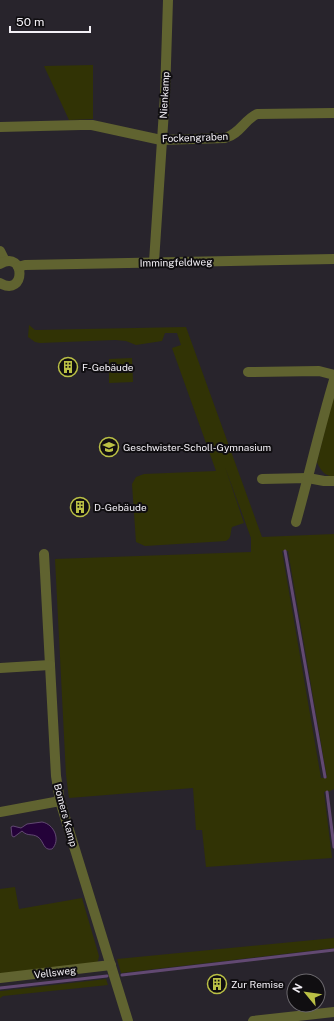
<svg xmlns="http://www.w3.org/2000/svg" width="334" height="1021" font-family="'Public Sans',sans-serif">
<rect width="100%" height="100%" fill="#28242c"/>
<g fill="#313305" fill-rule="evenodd">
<path d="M 93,65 L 93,119 L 69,120 L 44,66 Z"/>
<path d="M 29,325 L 35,330 L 186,327 L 262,537 L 334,534 L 334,789 L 330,791 L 324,792 L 332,858 L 206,867 L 202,830 L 196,830 L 193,788 L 69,798 L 66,775 L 55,559 L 251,552 L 251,538 L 225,467 L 244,523 L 232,527 C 230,533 232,538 226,541 L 145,546 L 136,542 L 132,484 L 136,477 L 144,474 L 216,471 L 172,348 L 181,345 L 177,333 L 165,333 L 162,341 L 136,345 L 126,341 L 115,340 L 40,343 L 35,342 L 28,337 ZM 282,551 L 288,551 L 327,778 L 321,778 Z"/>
<path d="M 132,358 L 133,382 L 109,383 L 109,359 Z"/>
<path d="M 334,393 L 334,477 C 325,476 320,470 317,462 Z"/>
<path d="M 15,887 L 19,909 L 82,898 L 99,956 L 98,961 L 94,965 L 0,975 L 0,889 Z"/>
<path d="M 334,938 L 334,948 L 121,973 L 117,959 Z"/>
<path d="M 106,979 L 108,985 L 3,996 L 0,998 L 0,991 L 1,991 Z"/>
</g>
<path fill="#240239" stroke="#624972" d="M 42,822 C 54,824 61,840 52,849 C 43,851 44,841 38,837 C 32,833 28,837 22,831 L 14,837 L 12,836 L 11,827 L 13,826 L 21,828 L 27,824 Z"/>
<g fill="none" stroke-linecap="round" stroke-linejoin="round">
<g stroke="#624972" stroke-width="3">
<path d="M 285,551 L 325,777"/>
<path d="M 327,792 L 334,847"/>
<path d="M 122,975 L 334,950"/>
<path d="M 0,988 L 107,976"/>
</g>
<g stroke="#606330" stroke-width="10">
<path d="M 0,127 L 81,125 L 92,125 L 161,140 L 225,138 C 240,134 244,120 257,114 L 334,113"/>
<path d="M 0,251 L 5,261"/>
<path d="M 154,262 L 165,95 L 168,0"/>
<path d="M 0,264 C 26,249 26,298 0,283"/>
<path d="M 18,267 L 25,265 L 334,259"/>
<path d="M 248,372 L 319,371 L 334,375"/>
<path d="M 262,479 L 308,478 L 324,481 L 334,481"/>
<path d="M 296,522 C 309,475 320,427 334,380"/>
<path d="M 44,554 L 56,776 L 60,801 L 128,1021"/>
<path d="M 0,668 L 50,665"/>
<path d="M 0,812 L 60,801"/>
<path d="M 0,978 L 111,965"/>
<path d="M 253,1021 L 334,1012"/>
</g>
</g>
<defs>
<g id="building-ring" transform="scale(1)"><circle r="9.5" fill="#100e11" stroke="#bac045" stroke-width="1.5"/><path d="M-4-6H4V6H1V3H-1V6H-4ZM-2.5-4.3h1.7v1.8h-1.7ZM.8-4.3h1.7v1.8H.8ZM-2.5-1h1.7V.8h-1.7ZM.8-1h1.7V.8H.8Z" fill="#bac045"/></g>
<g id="school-ring" transform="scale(1)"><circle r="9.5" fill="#100e11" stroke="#bac045" stroke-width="1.5"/><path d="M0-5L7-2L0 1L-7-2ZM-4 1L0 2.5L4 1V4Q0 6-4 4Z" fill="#bac045"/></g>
</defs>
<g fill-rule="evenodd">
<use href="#building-ring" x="68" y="367"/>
<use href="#school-ring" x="109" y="447"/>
<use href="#building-ring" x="80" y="507"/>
<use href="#building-ring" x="217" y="984"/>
</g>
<g text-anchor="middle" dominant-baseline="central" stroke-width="4" stroke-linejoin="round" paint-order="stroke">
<g font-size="10" fill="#f3f0f6" stroke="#100e11">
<text transform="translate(164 95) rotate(-87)">Nienkamp</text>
<text transform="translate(195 137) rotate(-2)">Fockengraben</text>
<text transform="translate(176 262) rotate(-1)">Immingfeldweg</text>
<text transform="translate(66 815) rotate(75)">Bomers Kamp</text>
<text transform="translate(55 972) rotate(-7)">Vellsweg</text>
</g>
<g font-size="10" fill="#f3f0f6" stroke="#100e11" text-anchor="start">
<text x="82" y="367">F-Gebäude</text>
<text x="123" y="447">Geschwister-Scholl-Gymnasium</text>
<text x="94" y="507">D-Gebäude</text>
<text x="231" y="984">Zur Remise</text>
</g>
</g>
<g transform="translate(306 993) rotate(299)"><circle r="19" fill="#100e11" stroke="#6b686d"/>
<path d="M0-3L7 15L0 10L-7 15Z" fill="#bac045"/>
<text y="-6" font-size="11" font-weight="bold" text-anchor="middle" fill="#f3f0f6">N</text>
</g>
<path d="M10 26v6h80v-6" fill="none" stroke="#f3f0f6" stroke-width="2"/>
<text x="16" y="26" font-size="12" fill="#f3f0f6" stroke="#100e11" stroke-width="3" paint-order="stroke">50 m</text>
</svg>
